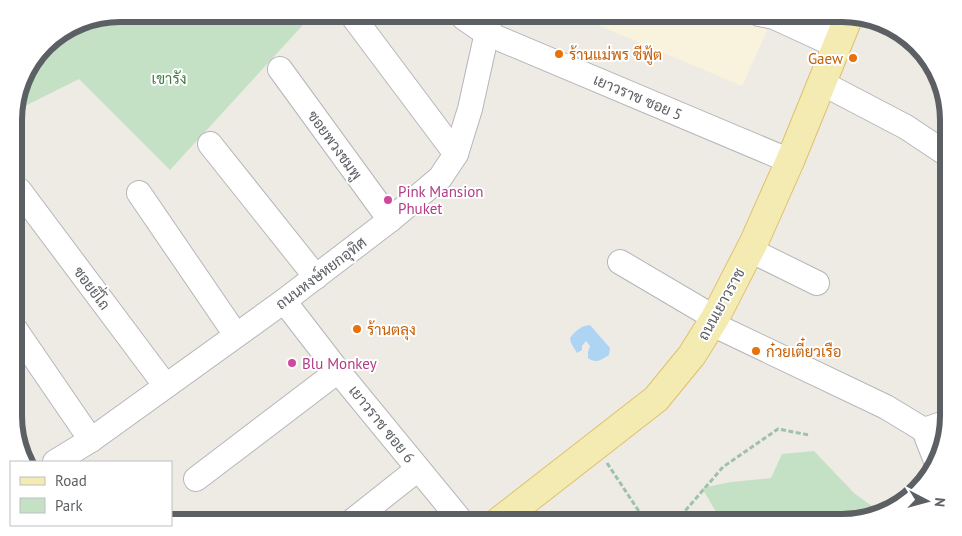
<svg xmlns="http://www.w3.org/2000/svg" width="962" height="536" font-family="'PT Sans',Sarabun,sans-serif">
<rect width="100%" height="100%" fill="#edebe4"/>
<path fill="#f9f3dd" d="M 572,14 L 826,14 L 834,18 L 770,24 L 742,86 Z"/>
<g fill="#c4e1c5">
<path d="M 121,14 L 313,14 L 170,170 L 79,79 L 15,111 L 25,73 L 50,40 L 80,22 Z"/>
<path d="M 814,451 L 854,493 L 880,512 L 848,522 L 722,522 L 702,488 L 731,482 L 771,478 L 782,454 Z"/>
</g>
<path fill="#aed4f4" d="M 590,325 L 610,348 L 609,355 C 601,360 596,364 588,358 L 588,352 L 590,346 L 586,341 L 582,346 L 582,350 L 577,353 L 571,343 L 570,338 C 576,330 581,326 590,325 Z"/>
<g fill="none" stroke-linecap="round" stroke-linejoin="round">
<g stroke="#b5b6ba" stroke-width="26">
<g id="minor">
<path d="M 351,14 L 456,154"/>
<path d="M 461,14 L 464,18 L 486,33 L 790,161"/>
<path d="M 759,14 L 774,17 L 837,46"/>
<path d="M 818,14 L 844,26"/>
<path d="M 280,69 L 390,220"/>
<path d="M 822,83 L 906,127 L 948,155"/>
<path d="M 210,144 L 316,277"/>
<path d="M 19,190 L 165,385"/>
<path d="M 139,193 L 236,335"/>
<path d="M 750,250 L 817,283"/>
<path d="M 620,262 L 715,318"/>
<path d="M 284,301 L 338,371 L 462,522"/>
<path d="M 712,324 L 886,407 L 924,430 L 936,461"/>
<path d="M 15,329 L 91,440"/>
<path d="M 924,430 L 948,422"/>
<path d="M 55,462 L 91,440 L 284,301 L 390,220 L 440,178 L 456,154 L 470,109 L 491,14"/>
<path d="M 196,479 L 338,371"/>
<path d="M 351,522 L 418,469"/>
</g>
</g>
<g stroke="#dfc16b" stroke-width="30">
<path id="major" d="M 498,522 L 656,399 L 692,355 L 715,318 L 754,242 L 790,161 L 849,16"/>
</g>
<g stroke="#9ec1a9" stroke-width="3" stroke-dasharray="5 2.5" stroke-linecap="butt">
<path d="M 607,463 L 646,522"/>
<path d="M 666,522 L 685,511 L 723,467 L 778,429 L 809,435"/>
</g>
<use href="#minor" stroke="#fff" stroke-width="24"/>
<use href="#major" stroke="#f4ebb2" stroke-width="28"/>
</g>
<g fill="#e8710a" stroke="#fff" stroke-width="2">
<circle cx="559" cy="54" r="5"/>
<circle cx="853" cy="58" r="5"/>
<circle cx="357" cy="329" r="5"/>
<circle cx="756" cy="351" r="5"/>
</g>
<g fill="#d1479c" stroke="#fff" stroke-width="2">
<circle cx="388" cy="200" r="5"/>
<circle cx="292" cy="363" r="5"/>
</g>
<g text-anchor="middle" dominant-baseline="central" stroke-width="4" stroke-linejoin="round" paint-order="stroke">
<g font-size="15" fill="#c56008" stroke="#fff" text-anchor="start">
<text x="569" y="54">ร้านแม่พร ซีฟู้ต</text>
<text x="843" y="58" text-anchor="end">Gaew</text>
<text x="367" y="329">ร้านตลุง</text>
<text x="766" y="351">ก๋วยเตี๋ยวเรือ</text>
</g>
<g font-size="15" fill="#407e44" stroke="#fff">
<text x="169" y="78">เขารัง</text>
</g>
<g font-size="15" fill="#5c5f63" stroke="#fff">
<text transform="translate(638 97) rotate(23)">เยาวราช ซอย 5</text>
<text transform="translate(335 145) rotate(54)">ซอยพวงชมพู</text>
<text transform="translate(321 273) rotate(-37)">ถนนหงษ์หยกอุทิศ</text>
<text transform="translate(92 288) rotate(53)">ซอยยี่โถ</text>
<text transform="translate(721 304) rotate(-61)">ถนนเยาวราช</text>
<text transform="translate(382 424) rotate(51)">เยาวราช ซอย 6</text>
</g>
<g font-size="15" fill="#b23c85" stroke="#fff" text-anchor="start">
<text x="398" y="191">Pink Mansion<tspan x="398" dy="17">Phuket</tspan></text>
<text x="302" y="363">Blu Monkey</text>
</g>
</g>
<path d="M0 0H962V536H0ZM120 22H842A98 98 0 0 1 940 120V416A98 98 0 0 1 842 514H120A98 98 0 0 1 22 416V120A98 98 0 0 1 120 22Z" fill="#fff" fill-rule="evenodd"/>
<path fill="none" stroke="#5c5f63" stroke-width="6" d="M120 22H842A98 98 0 0 1 940 120V416A98 98 0 0 1 842 514H120A98 98 0 0 1 22 416V120A98 98 0 0 1 120 22Z"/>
<rect x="10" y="461" width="162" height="65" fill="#ffffff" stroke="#bebfc1"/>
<rect x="20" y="477" width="25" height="8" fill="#f4ebb2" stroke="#bebfc1"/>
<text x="55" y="486" font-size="15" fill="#5c5f63">Road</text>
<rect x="20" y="498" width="25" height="15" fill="#c4e1c5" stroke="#bebfc1"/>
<text x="55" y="511" font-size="15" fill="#5c5f63">Park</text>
<g transform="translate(927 501) rotate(96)" stroke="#ffffff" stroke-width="4" paint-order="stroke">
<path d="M0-4L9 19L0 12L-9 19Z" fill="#5c5f63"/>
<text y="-8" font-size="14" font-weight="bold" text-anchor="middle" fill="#5c5f63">N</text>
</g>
</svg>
